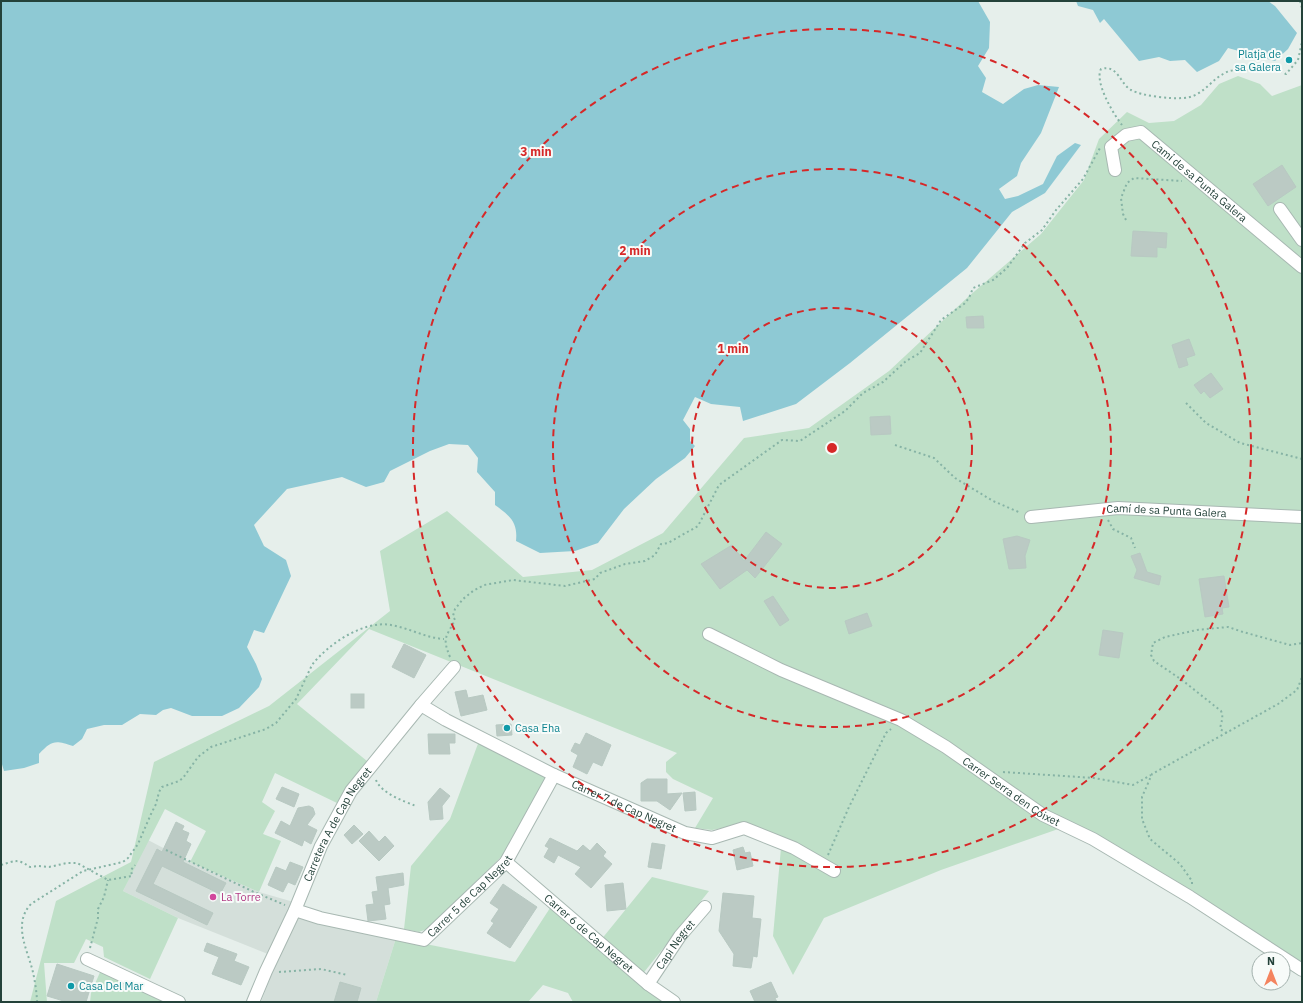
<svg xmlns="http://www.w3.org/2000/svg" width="1303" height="1003" font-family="'IBM Plex Sans',sans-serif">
<rect width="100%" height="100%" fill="#e6efeb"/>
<path fill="#d4dfda" d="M 148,840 L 190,862 L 259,892 L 304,905 L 298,916 L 396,938 L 376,1002 L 261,1002 L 278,958 L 178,918 L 123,891 Z"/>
<g fill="#bfe0c8">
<path d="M 1238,76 L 1260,84 L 1272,96 L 1302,85 L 1302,968 L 1064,827 L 941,870 L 824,918 L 793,975 L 773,936 L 782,837 L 748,823 L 712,830 L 695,828 L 713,798 L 673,779 L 666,772 L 666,762 L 677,753 L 369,629 L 297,704 L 367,761 L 350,783 L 337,803 L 275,773 L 262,802 L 275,811 L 263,834 L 281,841 L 259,892 L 190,862 L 206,831 L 165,809 L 123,891 L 178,918 L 150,979 L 104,957 L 103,947 L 86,939 L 74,963 L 44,963 L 47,1002 L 30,1002 L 56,901 L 131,862 L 154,762 L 269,706 L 390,611 L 380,551 L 447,511 L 523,577 L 592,570 L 663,533 L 744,438 L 809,428 L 889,371 L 968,297 L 1041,234 L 1084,180 L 1099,139 L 1127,112 L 1149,123 L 1174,121 L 1201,105 L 1219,84 Z"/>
<path d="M 479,741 L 547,775 L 505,853 L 427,929 L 419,932 L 404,929 L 411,866 L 450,819 Z"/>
<path d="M 652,877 L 709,891 L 637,981 L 664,1002 L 573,1002 L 568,993 L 543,985 L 528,1002 L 376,1002 L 396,938 L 515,962 L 550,908 L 596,946 Z"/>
<path d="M 101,970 L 172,1002 L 90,1002 L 91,993 Z"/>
</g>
<g fill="#8ec9d4">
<path d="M 1,1 L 978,1 L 990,22 L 989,48 L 978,66 L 986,78 L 982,92 L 1003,104 L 1024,89 L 1038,85 L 1059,87 L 1041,133 L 1021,163 L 1017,176 L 999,189 L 1005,199 L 1018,196 L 1043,184 L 1057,156 L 1075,143 L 1081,145 L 1045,193 L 1012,212 L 967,268 L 850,363 L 796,404 L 743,421 L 740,407 L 711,404 L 695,397 L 683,420 L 690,429 L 690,441 L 695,446 L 685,458 L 656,479 L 624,509 L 598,543 L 575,551 L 540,553 L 516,541 C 518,522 510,516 495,505 L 495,492 L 477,472 L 478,458 L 468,445 L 449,444 L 430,451 L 390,471 L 384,482 L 366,487 L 342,477 L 287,489 L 254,525 L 264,546 L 286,560 L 291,576 L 264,633 L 254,630 L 247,647 L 256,664 L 262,679 L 259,687 L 239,708 L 222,716 L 192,716 L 171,708 L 163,710 L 156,715 L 140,714 L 122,725 L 104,725 L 87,729 L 82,739 L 73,746 C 55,740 52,740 39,754 L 39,763 L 24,768 L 4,771 L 1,761 Z"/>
<path d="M 1076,1 L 1268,1 L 1275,6 L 1297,33 L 1288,49 L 1275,61 L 1228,48 L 1219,61 L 1197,72 L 1185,60 L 1170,61 L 1159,57 L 1139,61 L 1104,19 L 1100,23 L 1093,10 L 1078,6 Z"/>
</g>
<g fill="#bbcac4" stroke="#b8c9c2">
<path d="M 1282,165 L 1296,187 L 1268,206 L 1253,184 Z"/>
<path d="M 1133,231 L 1167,233 L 1166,248 L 1157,247 L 1157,257 L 1131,256 Z"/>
<path d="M 983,316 L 984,328 L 967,328 L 966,317 Z"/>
<path d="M 1189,339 L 1195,355 L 1186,358 L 1188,365 L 1179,368 L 1172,345 Z"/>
<path d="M 1211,373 L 1223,389 L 1210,398 L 1204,391 L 1201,394 L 1194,385 Z"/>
<path d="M 890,416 L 891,434 L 871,435 L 870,417 Z"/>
<path d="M 766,532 L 782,544 L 755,578 L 747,570 L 720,589 L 701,564 L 732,545 L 744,561 Z"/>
<path d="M 1017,536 L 1030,540 L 1025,556 L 1026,568 L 1009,569 L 1003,539 Z"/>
<path d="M 1140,553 L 1147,572 L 1161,576 L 1159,585 L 1134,578 L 1137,570 L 1131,556 Z"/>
<path d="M 1224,576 L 1229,607 L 1222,608 L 1223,614 L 1205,617 L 1199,579 Z"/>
<path d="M 773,596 L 789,620 L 780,626 L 764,601 Z"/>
<path d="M 867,613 L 872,626 L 849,634 L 845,621 Z"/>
<path d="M 1103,630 L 1123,633 L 1119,658 L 1099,655 Z"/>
<path d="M 404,644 L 426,655 L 414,678 L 392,667 Z"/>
<path d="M 466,690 L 468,698 L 483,695 L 487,710 L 461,716 L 455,692 Z"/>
<rect x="351" y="694" width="13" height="14"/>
<path d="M 511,724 L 512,735 L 497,736 L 496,725 Z"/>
<path d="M 586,733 L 611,745 L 602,766 L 593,762 L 587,774 L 573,767 L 578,755 L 571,751 L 575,743 L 580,745 Z"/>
<path d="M 428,734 L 455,734 L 455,743 L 449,743 L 450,754 L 429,754 Z"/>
<path d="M 647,779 L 667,779 L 667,794 L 682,793 L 670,810 L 657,801 L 641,801 L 641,783 Z"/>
<path d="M 282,787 L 299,794 L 294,807 L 276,799 Z"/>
<path d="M 440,788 L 450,796 L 442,806 L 443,819 L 430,820 L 428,802 Z"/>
<path d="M 695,792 L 696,810 L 685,811 L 683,793 Z"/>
<path d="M 309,806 L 313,808 L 315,814 L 307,825 L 317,830 L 311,844 L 304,840 L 302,846 L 275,833 L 281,821 L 290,826 L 298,808 Z"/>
<path d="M 176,822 L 184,826 L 182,830 L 189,833 L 186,841 L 191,844 L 183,862 L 226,883 L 220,894 L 162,866 L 153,884 L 213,913 L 207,925 L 136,891 L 157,849 L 162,852 Z"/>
<path d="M 354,825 L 363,834 L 352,844 L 344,835 Z"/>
<path d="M 369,831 L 379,842 L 385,836 L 394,846 L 379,861 L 359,841 Z"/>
<path d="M 550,838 L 577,851 L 583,845 L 590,851 L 597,843 L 606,852 L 603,856 L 612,864 L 591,888 L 575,874 L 581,867 L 558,855 L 554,863 L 544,857 L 549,848 L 545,846 Z"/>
<path d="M 652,843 L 665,845 L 661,869 L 648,867 Z"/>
<path d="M 743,847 L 745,853 L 750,852 L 753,866 L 737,870 L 733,850 Z"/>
<path d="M 290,862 L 303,867 L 295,885 L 288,882 L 283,892 L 268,885 L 276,867 L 286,871 Z"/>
<path d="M 403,873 L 404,885 L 388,888 L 390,904 L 384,905 L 386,919 L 368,921 L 366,905 L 374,904 L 372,892 L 378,891 L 376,877 Z"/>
<path d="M 623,883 L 626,909 L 607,911 L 605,885 Z"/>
<path d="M 503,884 L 537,907 L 510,948 L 487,933 L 494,923 L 491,921 L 499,909 L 490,903 Z"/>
<path d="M 723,893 L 754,896 L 752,918 L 761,919 L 757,957 L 753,956 L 751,968 L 733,966 L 734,954 L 719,931 Z"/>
<path d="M 207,943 L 237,954 L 234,961 L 249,967 L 241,985 L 212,974 L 219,957 L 204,951 Z"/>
<path d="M 57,964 L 94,976 L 86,1002 L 67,1002 L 47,996 Z"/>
<path d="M 340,982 L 361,988 L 357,1002 L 334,1002 Z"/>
<path d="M 771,982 L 778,997 L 775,998 L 777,1002 L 755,1002 L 750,991 Z"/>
</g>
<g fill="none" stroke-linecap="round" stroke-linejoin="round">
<g stroke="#a8b8b2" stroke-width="14">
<g id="minor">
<path id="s1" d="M 1115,170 L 1111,147 L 1126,135 L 1141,132 L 1302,267"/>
<path d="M 1280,209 L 1302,240"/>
<path id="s2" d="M 1031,517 L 1118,508 L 1302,517"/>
<path id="s3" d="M 709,634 L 781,670 L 901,720 L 946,747 L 1043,815 L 1093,839 L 1190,897 L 1302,970"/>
<path id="s4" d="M 421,705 L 446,720 L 554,775 L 685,833 L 712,838 L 744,828 L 794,848 L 834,871"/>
<path id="s5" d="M 506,862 L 648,984 L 674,1002"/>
<path id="s6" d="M 295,910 L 320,918 L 424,940 L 506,862 L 554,775"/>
<path d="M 87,959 L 179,1002"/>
<path id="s7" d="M 648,984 L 680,936 L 705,907"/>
<path id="s8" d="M 253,1002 L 266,971 L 295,910 L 321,846 L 351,791 L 421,705 L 454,667"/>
</g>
</g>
<g stroke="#86b3a5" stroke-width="2" stroke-dasharray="2 3" stroke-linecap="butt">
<path d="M 1300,1 L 1302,8"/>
<path d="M 1122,125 C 1114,115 1094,82 1101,69 C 1118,64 1120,84 1131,90 C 1142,96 1170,99 1182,98 C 1201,98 1209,82 1223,74 C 1234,67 1247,71 1259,71 C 1264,70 1269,69 1274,69 C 1278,70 1282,72 1286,74 L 1298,60 L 1302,42"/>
<path d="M 1126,220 L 1123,214 L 1121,198 L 1127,183 L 1134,178 L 1182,181"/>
<path d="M 1186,403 L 1206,423 L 1240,443 L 1302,459"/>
<path d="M 895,445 L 934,458 L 955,478 L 993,501 L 1021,513"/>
<path d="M 1108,520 L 1113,529 L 1131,538 L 1135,548"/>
<path d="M 450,657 C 442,638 446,637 455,620 L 453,616 L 455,609 L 463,599 L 473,591 L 484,585 L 513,580 L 565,586 L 595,579 L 600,573 L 625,564 L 645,561 L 655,555 L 661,544 L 668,543 L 698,526 L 719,485 L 782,440 L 800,441 L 845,411 L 863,393 L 883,382 L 906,361 L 920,353 L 941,320 L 964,304 L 969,298 L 973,288 L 993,280 L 1007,268 L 1025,243 L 1042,230 L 1056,210 L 1083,179 L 1100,148"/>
<path d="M 1227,733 L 1220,729 C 1221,722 1224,718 1221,711 L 1182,680 L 1154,661 L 1151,655 L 1153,643 L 1165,637 L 1197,630 L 1228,627 L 1243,632 L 1290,645 L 1302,643"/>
<path d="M 1003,772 L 1094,778 L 1133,785 L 1151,775"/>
<path d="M 376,780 C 381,793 403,801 416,806"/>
<path d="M 166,850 L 254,892 L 285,905"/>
<path d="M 828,855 L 849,807 L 886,733 L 891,729"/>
<path d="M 1,865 C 15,861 17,858 30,867 L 38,866 L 49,867 L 67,863 L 77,863 L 108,880 L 132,876 L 131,870 L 135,865"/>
<path d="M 1192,884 L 1192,881 L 1180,864 L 1150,839 L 1142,819 L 1142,797 L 1152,774 L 1278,704 L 1297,690 L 1302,677"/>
<path d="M 90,948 L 98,918 L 98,909 L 104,897 L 108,880"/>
<path d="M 279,972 L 321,969 L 347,975"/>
<path d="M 37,1002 C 37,993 34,974 31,965 C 25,945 14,922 31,904 L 83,871 L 123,862 L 128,858 L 138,844 L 151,814 L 156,804 L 159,792 L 162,787 L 179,781 L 183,778 L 198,757 L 211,747 L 266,729 L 276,723 L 296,699 L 312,665 C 328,644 364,620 391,625 C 409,628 426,638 444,639"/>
</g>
<use href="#minor" stroke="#fff" stroke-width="12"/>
</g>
<g fill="none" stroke="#d62828" stroke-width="2" stroke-dasharray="7 5">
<circle cx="832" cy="448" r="140"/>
<circle cx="832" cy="448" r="279"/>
<circle cx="832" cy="448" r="419"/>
</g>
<g fill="#0f9aa8" stroke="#f7fbf9" stroke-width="1.5">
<circle cx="1289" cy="60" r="4"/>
<circle cx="507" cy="728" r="4"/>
<circle cx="71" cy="986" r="4"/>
</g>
<circle fill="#d1479c" stroke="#f7fbf9" stroke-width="1.5" cx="213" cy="897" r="4"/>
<g text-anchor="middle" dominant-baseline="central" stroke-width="4" stroke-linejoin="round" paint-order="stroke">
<g font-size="11" fill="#0d838f" stroke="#f7fbf9" text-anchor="start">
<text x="1281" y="54" text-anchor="end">Platja de<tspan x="1281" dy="13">sa Galera</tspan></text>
<text x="515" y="728">Casa Eha</text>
<text x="79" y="986">Casa Del Mar</text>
</g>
<g font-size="11" fill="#24423a" stroke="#f7fbf9">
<text stroke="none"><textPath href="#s1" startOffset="134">Camí de sa Punta Galera</textPath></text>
<text stroke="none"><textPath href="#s2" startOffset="136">Camí de sa Punta Galera</textPath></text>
<text stroke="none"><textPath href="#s3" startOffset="342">Carrer Serra den Coixet</textPath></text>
<text stroke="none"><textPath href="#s4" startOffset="227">Carrer 7 de Cap Negret</textPath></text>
<text stroke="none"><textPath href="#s8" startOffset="197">Carretera A de Cap Negret</textPath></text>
<text stroke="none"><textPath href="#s6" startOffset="196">Carrer 5 de Cap Negret</textPath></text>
<text stroke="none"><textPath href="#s5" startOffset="109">Carrer 6 de Cap Negret</textPath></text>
<text stroke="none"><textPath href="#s7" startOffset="48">Capi Negret</textPath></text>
</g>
<g font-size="11" fill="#b23c85" stroke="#f7fbf9" text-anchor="start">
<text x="221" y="897">La Torre</text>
</g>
</g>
<circle cx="832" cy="448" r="6" fill="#d62828" stroke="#f7fbf9" stroke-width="2"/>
<g font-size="12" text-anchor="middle" font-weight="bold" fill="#d62828" stroke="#f7fbf9" stroke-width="4" stroke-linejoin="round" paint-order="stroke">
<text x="536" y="156">3 min</text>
<text x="635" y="255">2 min</text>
<text x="733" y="353">1 min</text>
</g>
<rect width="1303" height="1003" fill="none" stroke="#24423a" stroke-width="4"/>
<g transform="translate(1271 971)"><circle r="19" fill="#f7fbf9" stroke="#a3b1ad"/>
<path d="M0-3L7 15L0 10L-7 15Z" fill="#f4845f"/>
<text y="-6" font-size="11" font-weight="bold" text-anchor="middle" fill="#24423a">N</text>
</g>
</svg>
